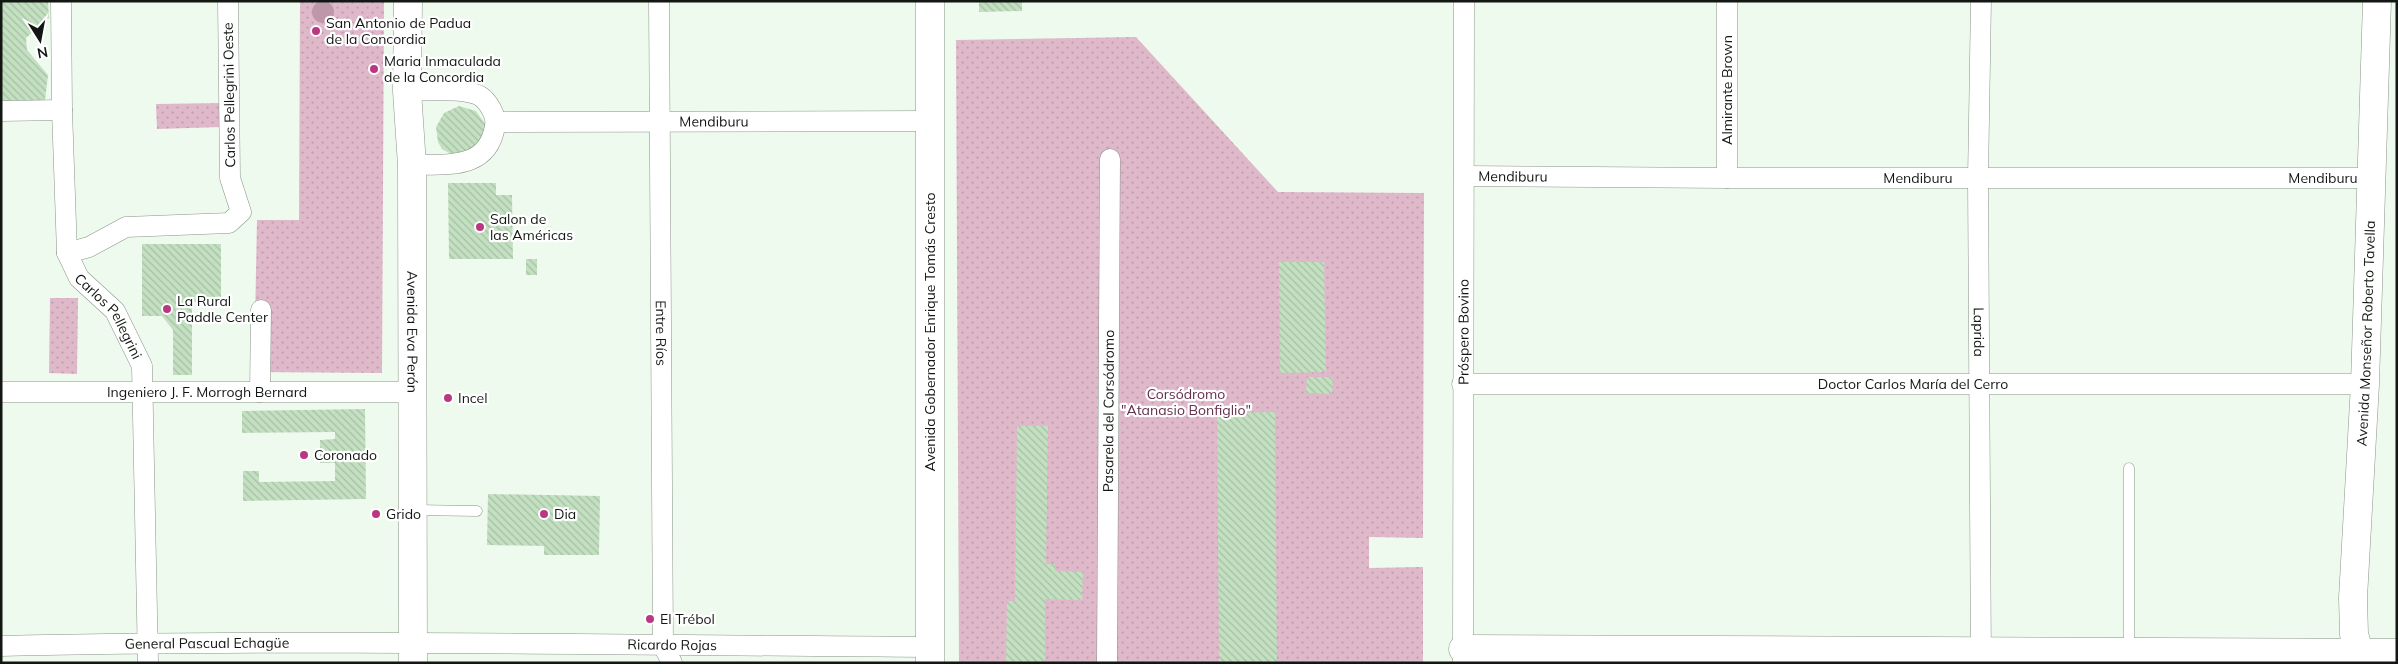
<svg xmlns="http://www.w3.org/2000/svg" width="2398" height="664" font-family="Mulish,sans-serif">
<defs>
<pattern id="grass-dots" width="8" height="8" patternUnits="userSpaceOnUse" patternTransform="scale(1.25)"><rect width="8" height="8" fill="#dfb9ca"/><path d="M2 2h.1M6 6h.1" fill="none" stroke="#be9ead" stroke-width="1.8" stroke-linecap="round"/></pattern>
<pattern id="building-back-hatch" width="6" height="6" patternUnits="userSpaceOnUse" patternTransform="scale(1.25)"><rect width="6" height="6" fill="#c3e0c1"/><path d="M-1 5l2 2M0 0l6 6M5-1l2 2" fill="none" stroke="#a7bfa5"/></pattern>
</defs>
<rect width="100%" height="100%" fill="#effaee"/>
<g fill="url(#grass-dots)">
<path d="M 300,1 L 384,1 L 382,373 L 254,372 L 257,220 L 299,220 Z"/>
<path d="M 1136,37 L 1278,192 L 1424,193 L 1423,538 L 1369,537 L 1369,568 L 1423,567 L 1423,663 L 959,663 L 956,40 Z"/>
<path d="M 222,103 L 222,127 L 157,129 L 156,104 Z"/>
<path d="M 50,298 L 78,298 L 77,374 L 49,373 Z"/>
</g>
<circle fill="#be97a9" cx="323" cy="12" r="11"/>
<g fill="url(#building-back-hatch)">
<path d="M 1,1 L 48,1 L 49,18 L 26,38 L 27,50 L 48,75 L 44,108 L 9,107 L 1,98 Z"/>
<path d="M 979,1 L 1022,1 L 1022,11 L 979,12 Z"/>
<path d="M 459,106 L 476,111 L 486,125 L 484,142 L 456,157 L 442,149 L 438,142 L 436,127 L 444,113 Z"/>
<path d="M 448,183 L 496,183 L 496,195 L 512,195 L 513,259 L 449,259 Z"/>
<path d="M 142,244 L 221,244 L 221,302 L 192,302 L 192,375 L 173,375 L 173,330 L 162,316 L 142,316 Z"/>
<rect x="526" y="259" width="11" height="16"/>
<path d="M 1279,262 L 1324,262 L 1326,372 L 1280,373 Z"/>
<path d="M 1307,377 L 1333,377 L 1332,394 L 1306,393 Z"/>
<path d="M 365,409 L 366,499 L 243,501 L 243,471 L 259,471 L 259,482 L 335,481 L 335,463 L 320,463 L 320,440 L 335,439 L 335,432 L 242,433 L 242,411 Z"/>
<path d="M 1275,412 L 1277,663 L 1219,663 L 1217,413 Z"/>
<path d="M 1017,426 L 1048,426 L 1046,564 L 1055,564 L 1055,571 L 1083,572 L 1082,600 L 1045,599 L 1045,663 L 1006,663 L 1007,601 L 1015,601 Z"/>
<path d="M 488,494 L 600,496 L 599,555 L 544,555 L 544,546 L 487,545 Z"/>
</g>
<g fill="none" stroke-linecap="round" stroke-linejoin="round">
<g stroke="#8a9489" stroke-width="11">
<g id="lane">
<path d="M 414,510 L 477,511"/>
<path d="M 2129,651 L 2129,468"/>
</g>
</g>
<g stroke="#8a9489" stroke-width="21">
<g id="street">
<path id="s1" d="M 61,1 L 62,110 L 67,253 L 79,278 L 115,311 L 142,366 L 148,663"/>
<path id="s2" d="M 659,1 L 663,645 L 672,663"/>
<path d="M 1727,1 L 1727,178"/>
<path id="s3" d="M 1981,1 L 1978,178 L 1981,663"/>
<path d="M 407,91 C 425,91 465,87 480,96 C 488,101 497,116 495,126 C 488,170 448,164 412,165"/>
<path d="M 1,111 L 62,110"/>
<path id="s4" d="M 496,122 L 930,121"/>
<path id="s5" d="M 1464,176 L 1727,178 L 2372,178"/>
<path d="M 67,253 L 89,247 L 126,227 L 229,223 L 241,212 L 230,178 L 228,1"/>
<path id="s6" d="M 1462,384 L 2365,384"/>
<path id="s7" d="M 1,392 L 413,392"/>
<path d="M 260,392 L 261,310"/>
<path id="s8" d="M 1,646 C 311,639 621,645 930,647"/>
<path id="s9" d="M 1107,663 L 1110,159"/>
<path id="s10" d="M 1463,663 L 1464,1"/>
</g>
</g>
<g stroke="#8a9489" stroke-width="29">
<g id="secondary">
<path id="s11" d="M 408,1 L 407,91 L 412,165 L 413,663"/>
<path d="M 930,1 L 930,663"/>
<path d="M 1463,649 L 2397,653"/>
<path id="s12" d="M 2362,663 L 2354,634 L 2353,598 L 2365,384 L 2377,1"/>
</g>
</g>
<use href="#lane" stroke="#fff" stroke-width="10"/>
<use href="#street" stroke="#fff" stroke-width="20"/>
<use href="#secondary" stroke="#fff" stroke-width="28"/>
</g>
<g fill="#b93881" stroke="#fff" stroke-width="2">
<circle cx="316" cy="31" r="5"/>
<circle cx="374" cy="69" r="5"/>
<circle cx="480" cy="227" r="5"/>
<circle cx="167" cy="309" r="5"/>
<circle cx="448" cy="398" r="5"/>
<circle cx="304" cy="455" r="5"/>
<circle cx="376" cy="514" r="5"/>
<circle cx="544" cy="514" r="5"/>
<circle cx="650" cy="619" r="5"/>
</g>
<g text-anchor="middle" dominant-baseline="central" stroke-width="4.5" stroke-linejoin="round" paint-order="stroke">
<g font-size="14" fill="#131713" stroke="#fff" text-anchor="start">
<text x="326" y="23">San Antonio de Padua<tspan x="326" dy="16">de la Concordia</tspan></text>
<text x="384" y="61">Maria Inmaculada<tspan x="384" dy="16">de la Concordia</tspan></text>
<text x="490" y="219">Salon de<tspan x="490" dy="16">las Américas</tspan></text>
<text x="177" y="301">La Rural<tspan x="177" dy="16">Paddle Center</tspan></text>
<text x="458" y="398">Incel</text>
<text x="314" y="455">Coronado</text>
<text x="386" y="514">Grido</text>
<text x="554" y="514">Dia</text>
<text x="660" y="619">El Trébol</text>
</g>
<g font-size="14" fill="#131713" stroke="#fff">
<text transform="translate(1727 90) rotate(-90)">Almirante Brown</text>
<text transform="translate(229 95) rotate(-91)">Carlos Pellegrini Oeste</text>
<text stroke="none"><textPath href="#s4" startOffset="218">Mendiburu</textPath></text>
<text stroke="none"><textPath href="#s5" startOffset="49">Mendiburu</textPath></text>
<text stroke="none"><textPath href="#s5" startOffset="454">Mendiburu</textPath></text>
<text stroke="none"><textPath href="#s5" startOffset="859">Mendiburu</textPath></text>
<text stroke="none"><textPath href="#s1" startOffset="329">Carlos Pellegrini</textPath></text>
<text stroke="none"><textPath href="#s11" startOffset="331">Avenida Eva Perón</textPath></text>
<text transform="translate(930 332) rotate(-90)">Avenida Gobernador Enrique Tomás Cresto</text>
<text stroke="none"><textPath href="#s10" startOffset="331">Próspero Bovino</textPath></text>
<text stroke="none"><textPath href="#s3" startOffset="331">Laprida</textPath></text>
<text stroke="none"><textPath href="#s2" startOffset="332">Entre Ríos</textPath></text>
<text stroke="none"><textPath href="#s12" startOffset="331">Avenida Monseñor Roberto Tavella</textPath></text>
<text stroke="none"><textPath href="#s6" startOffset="451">Doctor Carlos María del Cerro</textPath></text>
<text stroke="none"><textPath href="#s7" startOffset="206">Ingeniero J. F. Morrogh Bernard</textPath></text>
<text stroke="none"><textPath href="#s9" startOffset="252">Pasarela del Corsódromo</textPath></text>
<text stroke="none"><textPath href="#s8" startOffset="206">General Pascual Echagüe</textPath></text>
<text stroke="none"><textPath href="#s8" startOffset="671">Ricardo Rojas</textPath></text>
</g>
<g font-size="14" fill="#64304a" stroke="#fff">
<text x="1186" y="394">Corsódromo<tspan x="1186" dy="16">"Atanasio Bonfiglio"</tspan></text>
</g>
</g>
<rect width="2398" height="664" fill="none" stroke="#131713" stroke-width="5"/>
<g transform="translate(40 40) rotate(169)" stroke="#ffffff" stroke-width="4" paint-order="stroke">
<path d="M0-4L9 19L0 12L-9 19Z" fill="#131713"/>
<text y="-8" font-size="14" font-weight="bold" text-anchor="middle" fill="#131713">N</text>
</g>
</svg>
